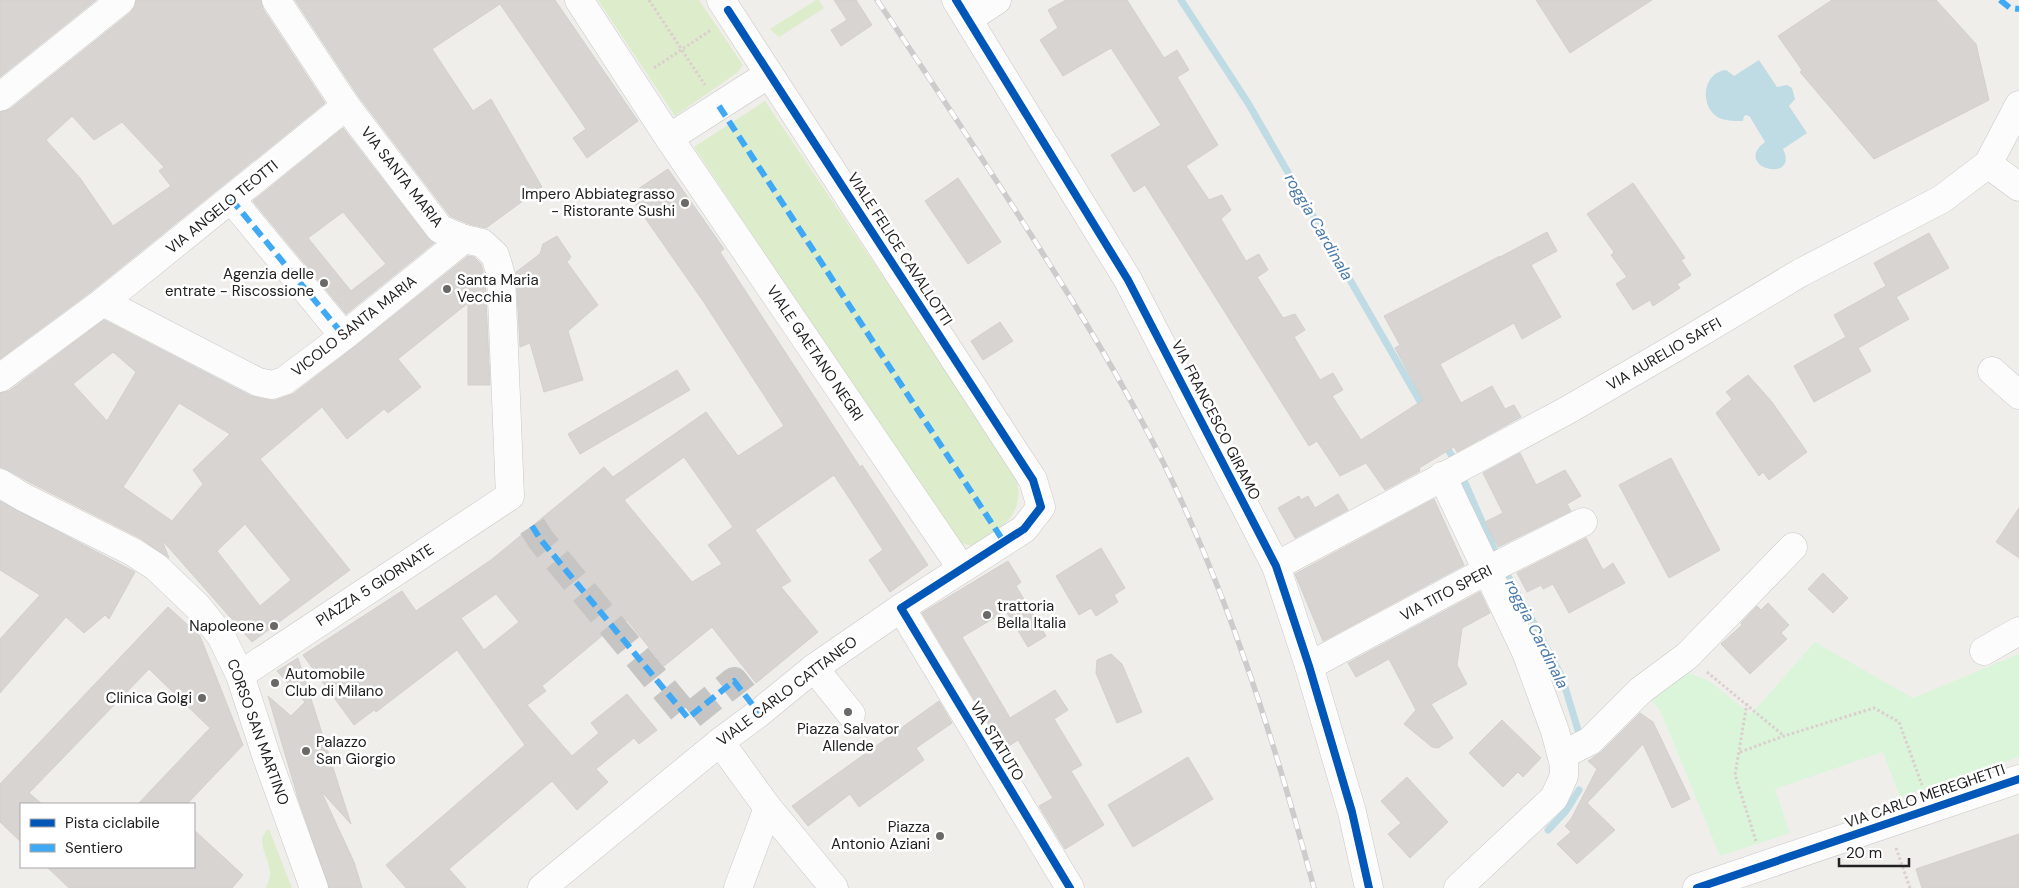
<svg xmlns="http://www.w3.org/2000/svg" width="2019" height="888" font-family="'DM Sans',sans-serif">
<rect width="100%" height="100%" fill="#f0eeeb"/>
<g fill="#ddeccb">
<path d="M 598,0 L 699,0 L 743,65 L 738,72 L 675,116 Z"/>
<path d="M 816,0 L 819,0 L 824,8 L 779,37 L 770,29 Z"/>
<path d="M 765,101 L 1014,471 C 1029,513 1004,527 972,546 L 960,543 L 950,533 L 694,147 Z"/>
<path d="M 269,829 L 292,888 L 266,888 C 268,883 270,878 270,873 C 270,858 253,839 269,829 Z"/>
</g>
<path fill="#daf5da" d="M 1815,642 L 1913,698 L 2019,654 L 2019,757 L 1900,797 L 1883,752 L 1775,789 L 1790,833 L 1720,856 L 1660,710 L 1647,696 L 1679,669 L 1709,681 L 1751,714 Z"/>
<path fill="#bfdbe3" d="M 1759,60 L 1777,87 L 1787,85 L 1792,88 L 1795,99 L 1789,106 L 1807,133 L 1783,149 C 1800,184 1731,168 1765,142 L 1750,117 L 1747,115 L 1744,116 L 1743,121 C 1734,121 1723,121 1716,116 C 1699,103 1704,72 1726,70 L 1734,76 Z"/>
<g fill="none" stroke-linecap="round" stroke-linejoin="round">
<g stroke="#bfdbe3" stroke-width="7">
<path d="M 1181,0 L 1248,103 L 1425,410"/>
<path d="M 1444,443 L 1452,456"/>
<path d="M 1462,476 L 1497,556"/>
<path d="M 1504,569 L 1528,612 L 1562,677 L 1578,730"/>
<path d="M 1548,830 L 1566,811 L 1579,790"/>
</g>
</g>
<g fill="#d7d4d2" stroke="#d3d0cc" fill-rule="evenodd">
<path d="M 0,0 L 96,0 L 0,77 Z"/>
<path d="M 136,0 L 261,0 L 263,9 L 325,103 L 93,290 L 0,359 L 0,112 L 10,109 L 131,12 L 135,6 ZM 72,116 L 94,140 L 122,122 L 164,167 L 159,171 L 171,186 L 113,226 L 80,178 L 46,140 Z"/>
<path d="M 295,0 L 555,0 L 638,121 L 587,158 L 573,138 L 586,129 L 500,4 L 432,49 L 473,111 L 491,99 L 542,187 L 486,228 L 469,224 L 450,216 L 359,97 Z"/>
<path d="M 834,0 L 856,0 L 872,25 L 841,46 L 831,30 L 847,20 Z"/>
<path d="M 1066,0 L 1127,0 L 1164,58 L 1177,50 L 1189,70 L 1177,77 L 1218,145 L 1186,166 L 1209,200 L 1222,195 L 1231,210 L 1221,219 L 1246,261 L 1259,254 L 1268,270 L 1257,277 L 1283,318 L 1295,314 L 1305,330 L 1294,337 L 1320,380 L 1333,373 L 1343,390 L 1332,396 L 1361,440 L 1423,400 L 1395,348 L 1400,345 L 1384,316 L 1500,256 L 1500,257 L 1547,232 L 1557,251 L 1531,265 L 1561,317 L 1522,339 L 1514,323 L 1440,364 L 1461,403 L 1492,386 L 1505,409 L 1514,405 L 1521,417 L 1457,452 L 1454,447 L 1419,468 L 1420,471 L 1385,490 L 1366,463 L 1340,476 L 1317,441 L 1309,446 L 1145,185 L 1134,192 L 1111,155 L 1161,125 L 1111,48 L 1063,76 L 1040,40 L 1058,28 L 1048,10 Z"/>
<path d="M 1536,0 L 1652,0 L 1570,53 Z"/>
<path d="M 1832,0 L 1936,0 L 1976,44 L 1989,100 L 1874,159 L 1800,72 L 1802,70 L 1778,36 Z"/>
<path d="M 343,128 L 428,238 L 434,243 L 346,314 L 253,201 ZM 343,212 L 386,264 L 351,291 L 308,238 Z"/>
<path d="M 668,169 L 724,249 L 720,252 L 860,467 L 862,465 L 928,565 L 890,592 L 869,560 L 883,550 L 834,475 L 755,530 L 791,581 L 781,587 L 818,632 L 756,683 L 712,627 L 664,666 L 627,620 L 605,638 L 603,635 L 542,686 L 546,691 L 527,705 L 572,756 L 599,733 L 591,723 L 627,694 L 657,730 L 639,744 L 634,738 L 596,769 L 608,782 L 577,810 L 552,781 L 449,869 L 466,888 L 406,888 L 386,865 L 525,745 L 457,650 L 376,712 L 374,710 L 354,725 L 303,655 L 402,591 L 416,611 L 491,560 L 604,467 L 613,477 L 706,412 L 738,456 L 784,426 L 703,301 L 629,195 ZM 684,457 L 733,527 L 708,545 L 722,564 L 692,582 L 624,500 ZM 496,594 L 519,622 L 484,650 L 461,618 Z"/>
<path d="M 958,178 L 1001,242 L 968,264 L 925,201 Z"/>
<path d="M 1633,183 L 1685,258 L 1681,260 L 1691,275 L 1677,284 L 1680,288 L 1653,306 L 1650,300 L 1633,310 L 1616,284 L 1627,277 L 1611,255 L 1614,252 L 1587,214 Z"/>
<path d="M 1929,233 L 1949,268 L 1896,297 L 1909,319 L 1858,348 L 1871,371 L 1814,402 L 1794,366 L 1846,337 L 1834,315 L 1886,286 L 1874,263 Z"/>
<path d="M 557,236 L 571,257 L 567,262 L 598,305 L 568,331 L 583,380 L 544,392 L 530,343 L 520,347 L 516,272 L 540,254 L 543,244 Z"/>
<path d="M 468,256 L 474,257 L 481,264 L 485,278 L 490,385 L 468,385 L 468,303 L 398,359 L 421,387 L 388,413 L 384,409 L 347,439 L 322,407 L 260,459 L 350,570 L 252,642 L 162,540 L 169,558 L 140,538 L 31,483 L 8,470 L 0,467 L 0,393 L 9,391 L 104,320 L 251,396 L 269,400 L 276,400 L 293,394 L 353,348 ZM 113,352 L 136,372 L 107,421 L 73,384 ZM 179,403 L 230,434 L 193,470 L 203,484 L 172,521 L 123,487 ZM 245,524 L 291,580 L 260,606 L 217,551 Z"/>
<path d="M 1000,322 L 1013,341 L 983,360 L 971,341 Z"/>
<path d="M 677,370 L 690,390 L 580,454 L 568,434 Z"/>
<path d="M 1748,375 L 1772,402 L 1807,452 L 1769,480 L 1763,472 L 1759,476 L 1716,413 L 1732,399 L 1726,392 Z"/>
<path d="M 1520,453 L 1536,485 L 1565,470 L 1581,496 L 1567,504 L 1571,511 L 1498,547 L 1485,522 L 1503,513 L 1483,473 Z"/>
<path d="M 1671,458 L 1720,550 L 1669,578 L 1619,485 Z"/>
<path d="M 1338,494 L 1348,510 L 1295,538 L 1278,508 L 1299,496 L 1301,500 L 1308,496 L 1315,508 Z"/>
<path d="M 1434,499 L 1464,565 L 1323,641 L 1295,574 Z"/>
<path d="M 0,501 L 135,572 L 109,619 L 105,615 L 84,633 L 66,617 L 0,693 L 0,639 L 40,595 L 0,570 Z"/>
<path d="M 2019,508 L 2019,558 L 1996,542 Z"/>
<path d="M 1586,538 L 1603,570 L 1613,563 L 1625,583 L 1569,613 L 1553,584 L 1543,589 L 1541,585 L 1527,592 L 1517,573 Z"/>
<path d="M 1101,548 L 1125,588 L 1114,595 L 1118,602 L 1096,616 L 1091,608 L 1079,615 L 1056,576 Z"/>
<path d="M 1008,561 L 1021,582 L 1016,586 L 1046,636 L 1028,647 L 1006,611 L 962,637 L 1010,718 L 1055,690 L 1068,710 L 1054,719 L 1082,765 L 1071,771 L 1104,825 L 1065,849 L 1039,806 L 1053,798 L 1018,740 L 1004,749 L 922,613 Z"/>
<path d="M 1823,573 L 1848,598 L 1833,613 L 1808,589 Z"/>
<path d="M 1480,592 L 1490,613 L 1462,628 L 1457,665 L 1467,684 L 1431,704 L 1453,738 L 1438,748 L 1432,747 L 1404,724 L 1416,710 L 1389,659 L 1356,677 L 1348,663 Z"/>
<path d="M 1768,603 L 1789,625 L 1781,633 L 1787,639 L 1750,674 L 1721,644 L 1742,625 L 1741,623 L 1757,606 L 1761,610 Z"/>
<path d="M 168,607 L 200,636 L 243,745 L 187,804 L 138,804 L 210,728 L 149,669 L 29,793 L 42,804 L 21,804 L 21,842 L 0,822 L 0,784 Z"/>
<path d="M 1111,654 L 1122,664 L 1142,712 L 1117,723 L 1096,673 L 1097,660 Z"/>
<path d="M 298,658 L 351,824 L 321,791 L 354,862 L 362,888 L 329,888 L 298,798 L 268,696 L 291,716 L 305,702 L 277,671 Z"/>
<path d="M 939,701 L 952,723 L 916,748 L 924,760 L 859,807 L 850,794 L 808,826 L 792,806 Z"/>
<path d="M 1640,713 L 1653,722 L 1690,799 L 1672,808 L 1643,744 L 1587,803 L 1615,830 L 1577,864 L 1557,844 L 1571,832 L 1565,826 L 1571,819 L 1597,769 L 1588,761 L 1601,752 Z"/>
<path d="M 1502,720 L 1541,758 L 1523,777 L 1518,772 L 1503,787 L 1469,753 Z"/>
<path d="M 1188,757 L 1213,799 L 1133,847 L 1108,805 Z"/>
<path d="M 1407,777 L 1448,822 L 1410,858 L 1388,834 L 1401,823 L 1381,801 Z"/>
<path d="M 194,830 L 243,875 L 232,888 L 69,888 L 47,867 L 194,867 Z"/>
<path d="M 2019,834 L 2019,888 L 1922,888 L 1916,869 Z"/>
</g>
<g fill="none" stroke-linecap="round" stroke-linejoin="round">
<path stroke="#c7c5c3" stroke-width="28" stroke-dasharray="28 14" stroke-linecap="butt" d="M 532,526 L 541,540 L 688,718 L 734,681 L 759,713"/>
<g stroke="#c9c8c7" stroke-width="29">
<g id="minor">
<path d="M 579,0 L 669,138 L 962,569"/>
<path d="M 956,0 L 1128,280 L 1276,566 L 1309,666 L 1352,812 L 1369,888"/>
<path d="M 968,19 L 997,0"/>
<path d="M 0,97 L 121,0"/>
<path d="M 669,138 L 769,74"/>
<path d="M 1988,164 L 2019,187"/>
<path d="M 231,199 L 344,336"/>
<path d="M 103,302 L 258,382 L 272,385 L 284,381 L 344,336 L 464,239"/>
<path d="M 1992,371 L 2019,395"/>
<path d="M 0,378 L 103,302 L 346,106"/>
<path d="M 1442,476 L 1526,652 L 1555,731 L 1564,765 L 1564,776 L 1554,798 L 1458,888"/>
<path d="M 0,483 L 23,497 L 133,552 L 156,567 L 198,607 L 221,636 L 240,675 L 266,755 L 314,888"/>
<path d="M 1276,566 L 1566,411 L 1673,349 L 1800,273 L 1942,199 L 1988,164 L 2019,105"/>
<path d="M 901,608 L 1070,888"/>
<path d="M 1984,651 L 2019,631"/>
<path d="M 1309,666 L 1486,571 L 1583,522"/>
<path d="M 814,668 L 851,714"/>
<path d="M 240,675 L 510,496 L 501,275 L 495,255 L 482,243 L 464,239 L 440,229 L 346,106 L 276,0"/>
<path d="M 720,742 L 768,808 L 834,888"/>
<path d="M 1562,755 L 1590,741 L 1641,690 L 1687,656 L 1793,547"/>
<path d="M 542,888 L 720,742 L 759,713 L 814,668 L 901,608 L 1024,529 L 1041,507 L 1033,480 L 721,0"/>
<path d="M 738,888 L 768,808"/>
<path d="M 1697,888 L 2019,779"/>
</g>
</g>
<g stroke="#dccecd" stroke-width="3" stroke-dasharray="2.5 2.5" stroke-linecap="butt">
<path d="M 649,0 L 705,85"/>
<path d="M 654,68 L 711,30"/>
<path d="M 1707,672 L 1784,736"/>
<path d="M 1747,703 L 1735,775 L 1756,841"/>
<path d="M 1740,752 L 1784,736 L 1874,708 L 1899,722 L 1922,785"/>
<path d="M 1896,848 L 1910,888"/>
</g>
<use href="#minor" stroke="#fdfcfc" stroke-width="28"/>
<g stroke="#ccc" stroke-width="5.5">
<path id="rail" d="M 877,0 C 919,62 960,125 1001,188 C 1059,278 1116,368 1164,464 C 1230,599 1275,743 1314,888"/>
</g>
<use href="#rail" stroke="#fff" stroke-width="4" stroke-dasharray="11" stroke-linecap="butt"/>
<g stroke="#3fa9f5" stroke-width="6" stroke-dasharray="12 6" stroke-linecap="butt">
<path d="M 2000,0 L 2010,8 L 2019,9"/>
<path d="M 719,106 L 1004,542"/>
<path d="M 231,199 L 344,336"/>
<path d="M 532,526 L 541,540 L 688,718 L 734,681 L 759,713"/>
</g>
<g stroke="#fff" stroke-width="11">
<g id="cycleway">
<path d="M 956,0 L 1128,280 L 1276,566 L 1309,666 L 1352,812 L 1369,888"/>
<path d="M 728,10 L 1033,480 L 1041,507 L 1024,529 L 901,608 L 1070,888"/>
<path d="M 1697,888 L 2019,779"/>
</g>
</g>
<use href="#cycleway" stroke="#0057b8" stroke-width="8"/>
</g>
<g fill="#6a6968" stroke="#fff" stroke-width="2">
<circle cx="685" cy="203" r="5"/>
<circle cx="324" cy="283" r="5"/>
<circle cx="447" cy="289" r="5"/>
<circle cx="987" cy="615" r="5"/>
<circle cx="274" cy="626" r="5"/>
<circle cx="275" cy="683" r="5"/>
<circle cx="202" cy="698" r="5"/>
<circle cx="848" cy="712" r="5"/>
<circle cx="306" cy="751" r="5"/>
<circle cx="940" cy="836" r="5"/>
</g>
<g text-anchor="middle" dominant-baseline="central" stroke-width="5" stroke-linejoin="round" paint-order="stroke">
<g font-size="15" fill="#222" stroke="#fff">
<text transform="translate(402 177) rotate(52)">VIA SANTA MARIA</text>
<text transform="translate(222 207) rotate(-39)">VIA ANGELO TEOTTI</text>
<text transform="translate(900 249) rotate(57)">VIALE FELICE CAVALLOTTI</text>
<text transform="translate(354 326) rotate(-38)">VICOLO SANTA MARIA</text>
<text transform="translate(815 353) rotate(56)">VIALE GAETANO NEGRI</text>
<text transform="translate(1664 354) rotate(-30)">VIA AURELIO SAFFI</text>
<text transform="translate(1216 420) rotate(63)">VIA FRANCESCO GIRAMO</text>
<text transform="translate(375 585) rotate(-33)">PIAZZA 5 GIORNATE</text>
<text transform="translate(1446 593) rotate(-28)">VIA TITO SPERI</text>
<text transform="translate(787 691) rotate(-37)">VIALE CARLO CATTANEO</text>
<text transform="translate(258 732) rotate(70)">CORSO SAN MARTINO</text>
<text transform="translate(997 741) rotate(59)">VIA STATUTO</text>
<text transform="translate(1925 796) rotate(-19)">VIA CARLO MEREGHETTI</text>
</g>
<g font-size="15" fill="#222" stroke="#fff" text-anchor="end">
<text x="675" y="194">Impero Abbiategrasso<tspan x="675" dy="17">- Ristorante Sushi</tspan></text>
<text x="314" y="274">Agenzia delle<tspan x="314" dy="17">entrate - Riscossione</tspan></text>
<text x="457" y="280" text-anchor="start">Santa Maria<tspan x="457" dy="17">Vecchia</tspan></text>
<text x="997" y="606" text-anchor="start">trattoria<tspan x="997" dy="17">Bella Italia</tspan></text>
<text x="264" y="626">Napoleone</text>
<text x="285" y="674" text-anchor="start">Automobile<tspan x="285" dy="17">Club di Milano</tspan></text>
<text x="192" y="698">Clinica Golgi</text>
<text x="848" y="729" text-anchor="middle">Piazza Salvator<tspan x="848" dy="17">Allende</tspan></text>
<text x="316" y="742" text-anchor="start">Palazzo<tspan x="316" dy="17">San Giorgio</tspan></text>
<text x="930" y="827">Piazza<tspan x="930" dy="17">Antonio Aziani</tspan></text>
</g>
<g font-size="16" font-style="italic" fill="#4a7aab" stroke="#fff">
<text transform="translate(1319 227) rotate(60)">roggia Cardinala</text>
<text transform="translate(1537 634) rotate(63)">roggia Cardinala</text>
</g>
</g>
<rect x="20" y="803" width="175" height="65" fill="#ffffff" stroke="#a7a7a7"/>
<rect x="30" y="819" width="25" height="8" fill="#0057b8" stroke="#a7a7a7"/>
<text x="65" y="828" font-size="15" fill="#222222">Pista ciclabile</text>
<rect x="30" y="844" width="25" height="8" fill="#3fa9f5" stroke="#a7a7a7"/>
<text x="65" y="853" font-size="15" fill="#222222">Sentiero</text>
<path d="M1839 858v8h70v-8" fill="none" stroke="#222222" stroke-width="2.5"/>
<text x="1846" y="858" font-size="15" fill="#222222" stroke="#ffffff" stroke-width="4" paint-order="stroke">20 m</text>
</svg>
